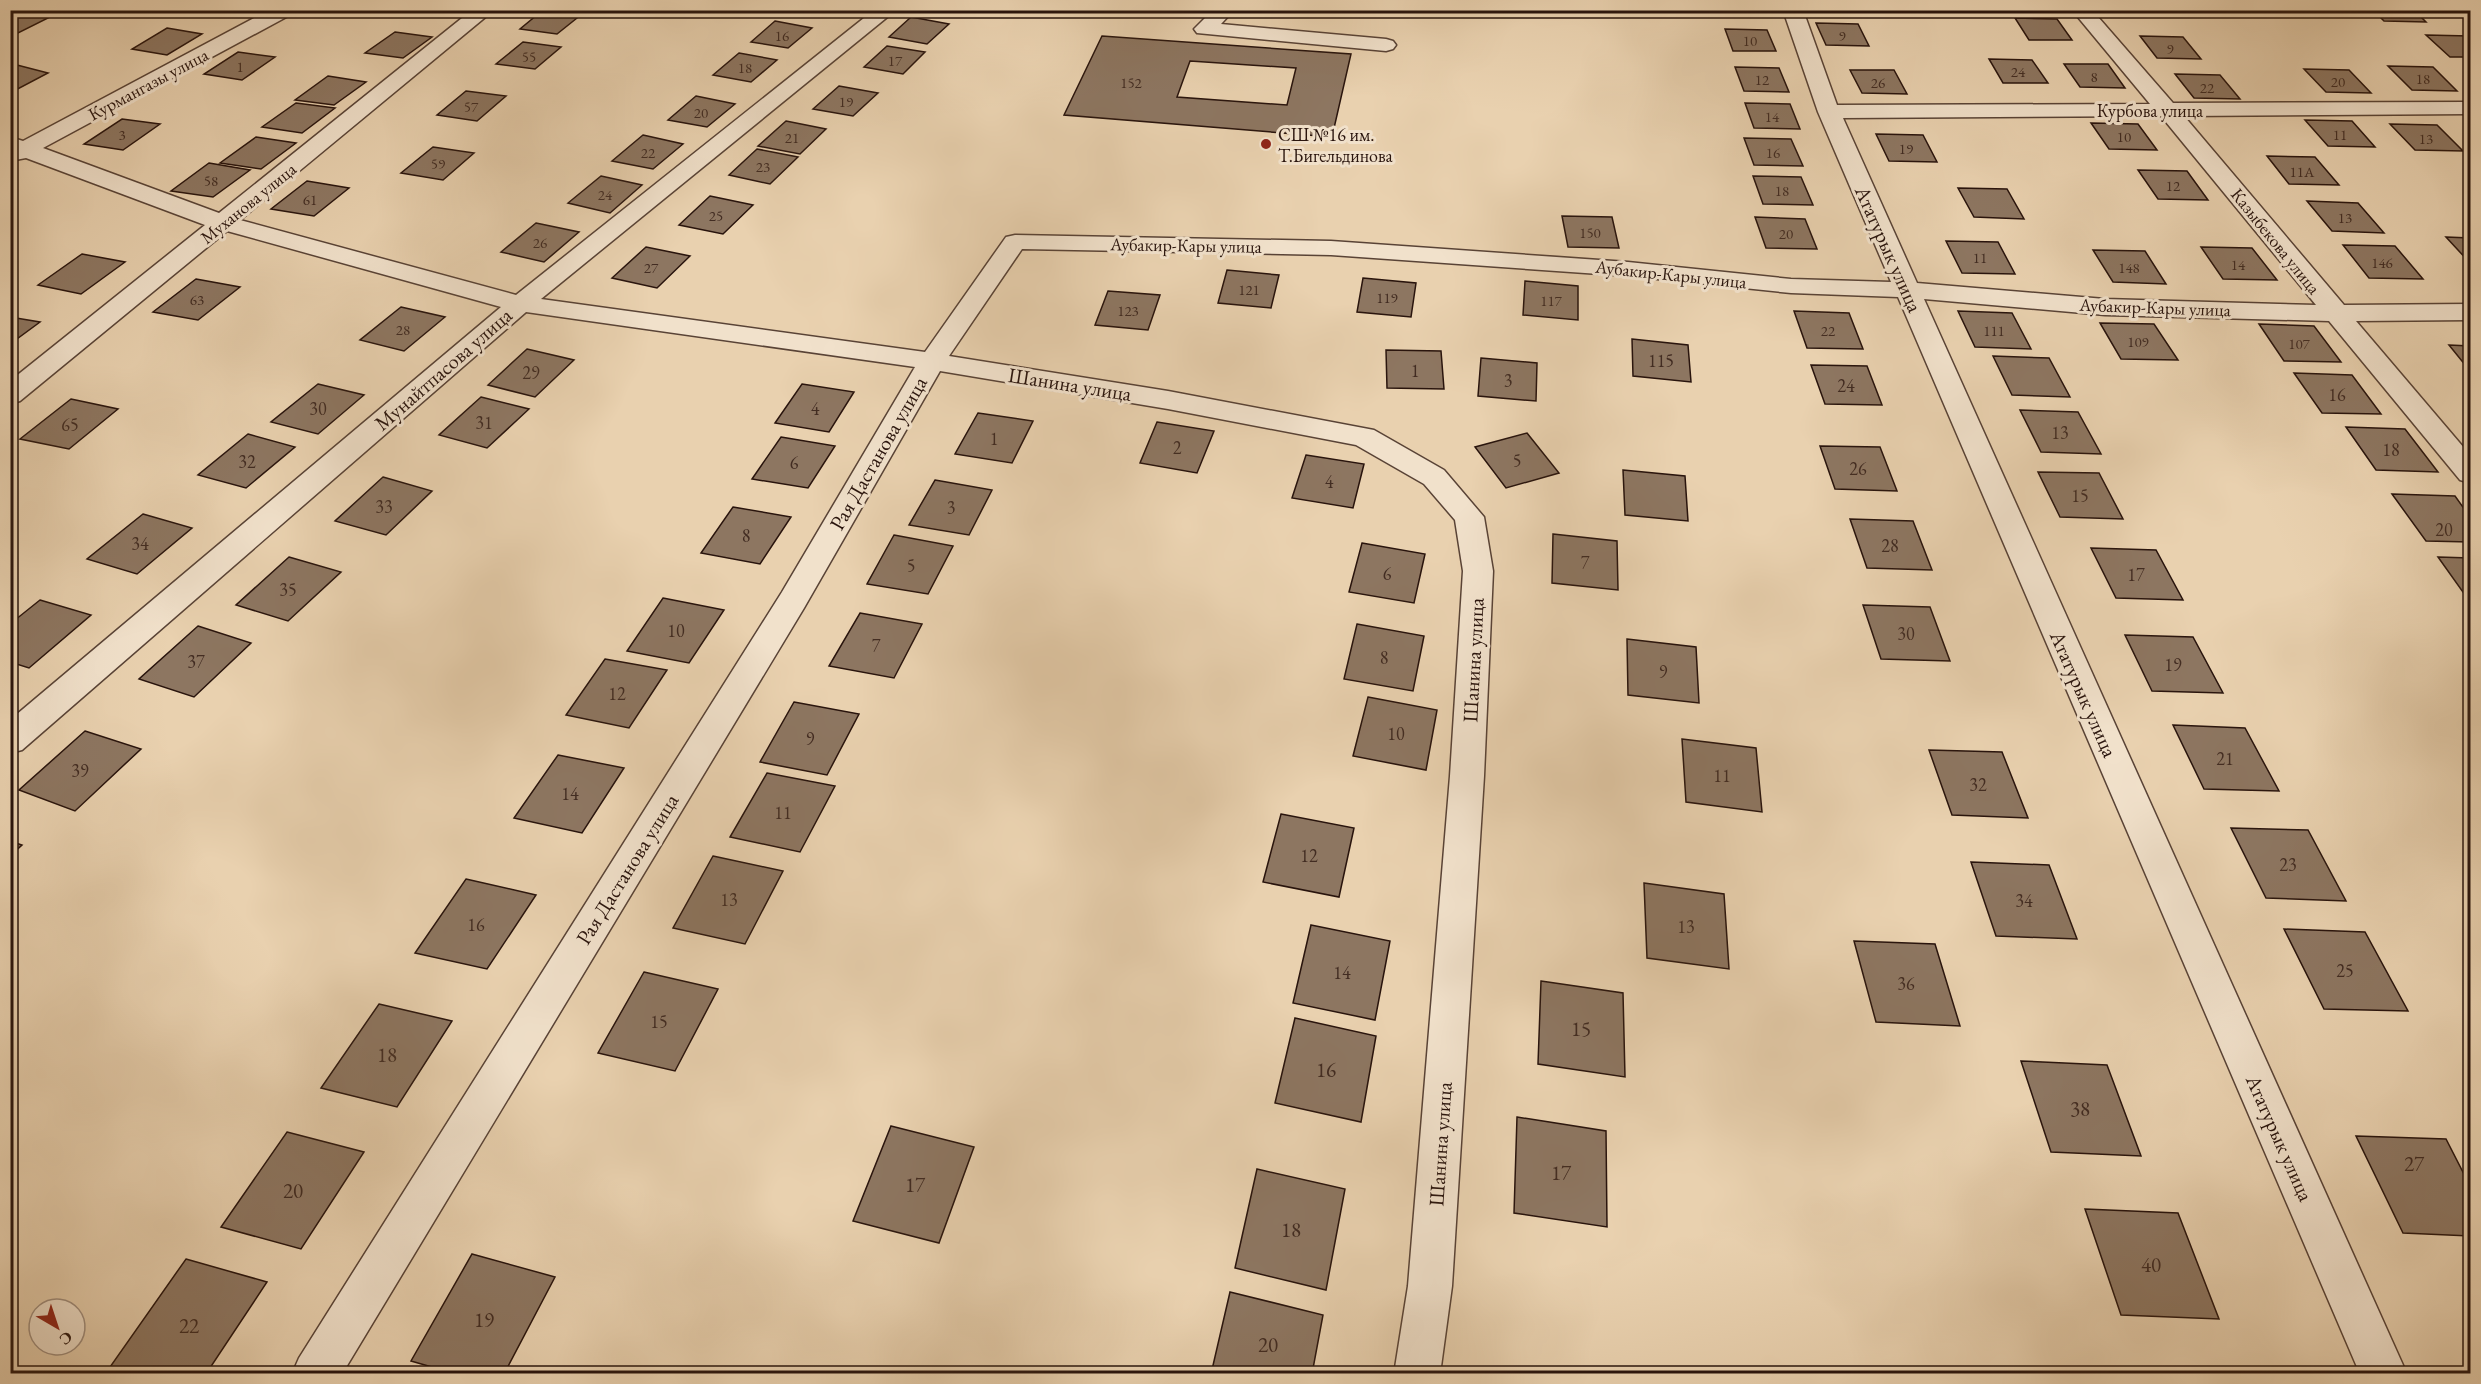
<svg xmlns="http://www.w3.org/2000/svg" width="2481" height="1384" font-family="'EB Garamond',serif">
<rect width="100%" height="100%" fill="#e9d1af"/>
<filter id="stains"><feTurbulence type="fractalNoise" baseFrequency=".00333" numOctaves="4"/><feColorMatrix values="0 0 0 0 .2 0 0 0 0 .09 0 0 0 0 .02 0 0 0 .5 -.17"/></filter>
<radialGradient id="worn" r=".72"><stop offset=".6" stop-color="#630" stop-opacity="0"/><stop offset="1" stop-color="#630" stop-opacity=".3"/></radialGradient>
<g fill="#8d7661" stroke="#29140d" stroke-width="1.5" fill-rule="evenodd">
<path d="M 19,10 L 34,10 L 54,15 L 14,35 L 10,34 L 10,14 Z"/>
<path d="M 196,10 L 239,10 L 230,16 Z"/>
<path d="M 543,10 L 557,10 L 582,14 L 557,34 L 520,29 Z"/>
<path d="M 926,10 L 967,10 L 961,16 Z"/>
<path d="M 1816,10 L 1857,10 L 1860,16 L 1818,15 Z"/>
<path d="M 2373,10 L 2414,10 L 2426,22 L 2384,21 Z"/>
<path d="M 911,17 L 949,24 L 927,44 L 889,37 Z"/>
<path d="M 2015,18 L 2057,19 L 2072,40 L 2029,40 Z"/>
<path d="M 775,21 L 812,28 L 788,48 L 751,42 Z"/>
<path d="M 1816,23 L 1858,24 L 1869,46 L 1826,45 Z"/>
<path d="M 167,28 L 202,34 L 167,55 L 132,49 Z"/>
<path d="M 1725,29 L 1767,30 L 1776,51 L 1733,51 Z"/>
<path d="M 395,32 L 432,37 L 403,58 L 365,53 Z"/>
<path d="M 2426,35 L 2469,36 L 2470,57 L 2450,57 Z"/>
<path d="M 1102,36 L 1351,54 L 1332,137 L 1064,115 ZM 1190,61 L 1296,68 L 1287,105 L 1177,97 Z"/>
<path d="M 2140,36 L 2183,37 L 2201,59 L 2157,58 Z"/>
<path d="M 523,42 L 561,47 L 535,69 L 496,64 Z"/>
<path d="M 887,46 L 925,52 L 903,74 L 864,67 Z"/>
<path d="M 238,52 L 275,57 L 242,80 L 204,74 Z"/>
<path d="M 739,53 L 777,60 L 751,82 L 713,75 Z"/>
<path d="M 1989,59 L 2032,60 L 2048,83 L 2003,83 Z"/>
<path d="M 2064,64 L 2108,64 L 2125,88 L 2080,87 Z"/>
<path d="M 17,65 L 48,73 L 10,93 L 10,68 Z"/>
<path d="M 2388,66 L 2433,67 L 2457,91 L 2412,90 Z"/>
<path d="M 1735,67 L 1779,68 L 1789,92 L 1744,91 Z"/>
<path d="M 2304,69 L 2349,70 L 2371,93 L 2326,92 Z"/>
<path d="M 1850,70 L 1894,70 L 1907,94 L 1862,93 Z"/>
<path d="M 2175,74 L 2220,75 L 2240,99 L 2194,98 Z"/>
<path d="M 328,76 L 366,82 L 334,105 L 295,100 Z"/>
<path d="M 839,86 L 878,93 L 853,116 L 813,109 Z"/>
<path d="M 466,91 L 506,96 L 477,121 L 437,115 Z"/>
<path d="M 696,96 L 735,104 L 707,127 L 668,120 Z"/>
<path d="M 296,103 L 335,108 L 302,133 L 262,127 Z"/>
<path d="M 1745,103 L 1790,104 L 1800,129 L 1754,128 Z"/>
<path d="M 122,119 L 160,124 L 123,150 L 84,144 Z"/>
<path d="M 2305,120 L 2352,121 L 2375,147 L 2328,146 Z"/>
<path d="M 786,121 L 826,129 L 800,154 L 758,146 Z"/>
<path d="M 2091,123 L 2138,124 L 2157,150 L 2109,149 Z"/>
<path d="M 2390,124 L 2437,125 L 2463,151 L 2415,150 Z"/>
<path d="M 1876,134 L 1923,135 L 1937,162 L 1889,161 Z"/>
<path d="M 643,135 L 683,144 L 653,169 L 612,161 Z"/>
<path d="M 256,137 L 296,143 L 261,169 L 220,163 Z"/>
<path d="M 1744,138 L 1791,139 L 1803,166 L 1754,165 Z"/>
<path d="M 433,147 L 474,153 L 443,180 L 401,173 Z"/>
<path d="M 757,149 L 798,157 L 770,184 L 729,175 Z"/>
<path d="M 2267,156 L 2315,157 L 2339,185 L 2289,184 Z"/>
<path d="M 209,163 L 250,170 L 213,197 L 171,191 Z"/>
<path d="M 2138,170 L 2187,171 L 2208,200 L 2158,199 Z"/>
<path d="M 601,176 L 642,185 L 610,213 L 568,203 Z"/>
<path d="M 1753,176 L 1801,177 L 1813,205 L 1763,204 Z"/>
<path d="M 307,181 L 349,188 L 314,216 L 271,209 Z"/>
<path d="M 1958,188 L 2007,189 L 2024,219 L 1974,217 Z"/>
<path d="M 710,196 L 753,205 L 723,234 L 679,225 Z"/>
<path d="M 2307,201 L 2358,203 L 2384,233 L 2332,231 Z"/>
<path d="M 1562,216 L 1612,217 L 1619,248 L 1568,247 Z"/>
<path d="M 1755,217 L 1805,219 L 1817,249 L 1766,248 Z"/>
<path d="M 536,223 L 579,232 L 544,262 L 501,252 Z"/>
<path d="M 2446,237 L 2470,238 L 2470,263 Z"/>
<path d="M 1946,241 L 1998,242 L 2015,274 L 1962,273 Z"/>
<path d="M 2343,245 L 2395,246 L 2423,279 L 2369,278 Z"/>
<path d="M 646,247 L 690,256 L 657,288 L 612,278 Z"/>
<path d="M 2201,247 L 2252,248 L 2277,280 L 2223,279 Z"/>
<path d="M 2093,250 L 2145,251 L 2166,284 L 2113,282 Z"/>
<path d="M 82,254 L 125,262 L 81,294 L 38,285 Z"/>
<path d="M 1227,270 L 1279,275 L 1271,308 L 1218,303 Z"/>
<path d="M 1363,278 L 1416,283 L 1411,317 L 1357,312 Z"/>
<path d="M 196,279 L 240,287 L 198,320 L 153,312 Z"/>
<path d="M 1525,281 L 1578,286 L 1578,320 L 1523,315 Z"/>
<path d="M 1108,291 L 1160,295 L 1148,330 L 1095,325 Z"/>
<path d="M 401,307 L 445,317 L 404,351 L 360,340 Z"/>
<path d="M 1794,311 L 1849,313 L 1863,349 L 1807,348 Z"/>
<path d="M 1958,311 L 2012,313 L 2031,349 L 1975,347 Z"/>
<path d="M 10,317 L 40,322 L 10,344 Z"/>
<path d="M 2100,323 L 2154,324 L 2178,360 L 2121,359 Z"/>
<path d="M 2259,324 L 2314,326 L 2341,362 L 2284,361 Z"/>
<path d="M 1632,339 L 1688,345 L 1691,382 L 1633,376 Z"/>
<path d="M 2449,345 L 2470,346 L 2470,371 Z"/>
<path d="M 527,349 L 574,360 L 535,397 L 488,385 Z"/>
<path d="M 1386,350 L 1441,351 L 1444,389 L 1387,388 Z"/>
<path d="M 1993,356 L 2049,358 L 2070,397 L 2012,395 Z"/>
<path d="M 1481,358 L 1537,363 L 1536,401 L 1478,396 Z"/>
<path d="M 1811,365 L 1867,366 L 1882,405 L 1825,404 Z"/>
<path d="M 2294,373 L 2352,375 L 2381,414 L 2322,413 Z"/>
<path d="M 318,384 L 364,395 L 318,434 L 271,422 Z"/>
<path d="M 802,384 L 854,392 L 829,432 L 775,423 Z"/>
<path d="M 481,397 L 529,409 L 487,448 L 439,435 Z"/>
<path d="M 71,399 L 118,409 L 69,449 L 20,439 Z"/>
<path d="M 2020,410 L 2078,412 L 2101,454 L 2041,452 Z"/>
<path d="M 978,413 L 1033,421 L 1012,463 L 955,454 Z"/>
<path d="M 1157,422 L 1214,431 L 1197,473 L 1140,463 Z"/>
<path d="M 2346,427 L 2405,429 L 2438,472 L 2376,470 Z"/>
<path d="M 1527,433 L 1559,473 L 1506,488 L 1475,447 Z"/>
<path d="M 248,434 L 295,447 L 246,488 L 198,475 Z"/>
<path d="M 781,437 L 835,446 L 808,488 L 752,479 Z"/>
<path d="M 1820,446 L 1880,447 L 1897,491 L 1835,489 Z"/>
<path d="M 1306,455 L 1364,464 L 1353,508 L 1292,498 Z"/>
<path d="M 1623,470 L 1685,476 L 1688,521 L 1625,515 Z"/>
<path d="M 2038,472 L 2099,473 L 2123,519 L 2060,517 Z"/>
<path d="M 383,477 L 432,491 L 386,535 L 335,521 Z"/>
<path d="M 935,480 L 992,490 L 969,535 L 909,525 Z"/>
<path d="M 2392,494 L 2455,496 L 2470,517 L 2470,542 L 2426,541 Z"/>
<path d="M 733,507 L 791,517 L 760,564 L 701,553 Z"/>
<path d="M 143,514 L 192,528 L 137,574 L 87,559 Z"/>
<path d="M 1850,519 L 1913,521 L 1932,570 L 1867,568 Z"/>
<path d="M 1553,534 L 1617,541 L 1618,590 L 1552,583 Z"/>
<path d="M 894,535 L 953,546 L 928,594 L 867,584 Z"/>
<path d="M 1362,543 L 1425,554 L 1414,603 L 1349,592 Z"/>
<path d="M 2091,548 L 2156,550 L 2183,600 L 2116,598 Z"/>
<path d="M 289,557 L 341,572 L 288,621 L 236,605 Z"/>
<path d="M 2438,557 L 2470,558 L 2470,602 Z"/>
<path d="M 663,598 L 724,610 L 689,663 L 627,651 Z"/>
<path d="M 40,600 L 91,615 L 29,668 L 10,662 L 10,624 Z"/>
<path d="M 1863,605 L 1930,607 L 1950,661 L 1881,659 Z"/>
<path d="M 860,613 L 922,624 L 894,678 L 829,666 Z"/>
<path d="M 1357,624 L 1424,636 L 1413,691 L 1344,679 Z"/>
<path d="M 198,626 L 251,643 L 194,697 L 139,679 Z"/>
<path d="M 2125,635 L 2193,637 L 2223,693 L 2152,691 Z"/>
<path d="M 1627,639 L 1696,647 L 1699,703 L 1628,695 Z"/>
<path d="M 605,659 L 667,670 L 629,728 L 566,715 Z"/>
<path d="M 1368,697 L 1437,710 L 1426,770 L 1353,756 Z"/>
<path d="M 794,702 L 859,714 L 827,775 L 760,762 Z"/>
<path d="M 2173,725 L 2245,728 L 2279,791 L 2204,789 Z"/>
<path d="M 85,731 L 141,749 L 75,811 L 19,790 Z"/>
<path d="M 1682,739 L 1756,748 L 1762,812 L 1686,802 Z"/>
<path d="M 1929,750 L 2002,752 L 2028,818 L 1952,815 Z"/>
<path d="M 558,755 L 624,768 L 582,833 L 514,818 Z"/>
<path d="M 767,773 L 835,786 L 800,852 L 730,837 Z"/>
<path d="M 1281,814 L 1354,828 L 1339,897 L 1263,882 Z"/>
<path d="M 2231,828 L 2308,830 L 2346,901 L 2266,898 Z"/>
<path d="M 10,841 L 22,845 L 10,856 Z"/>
<path d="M 713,856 L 783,871 L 745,944 L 673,928 Z"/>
<path d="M 1971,862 L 2049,865 L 2077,939 L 1996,936 Z"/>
<path d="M 466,879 L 536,895 L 487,969 L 415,953 Z"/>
<path d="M 1644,883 L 1724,894 L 1729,969 L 1647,958 Z"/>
<path d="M 1311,925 L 1390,941 L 1375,1020 L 1293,1003 Z"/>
<path d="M 2284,929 L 2365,932 L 2408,1011 L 2324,1009 Z"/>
<path d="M 1854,941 L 1935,944 L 1960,1026 L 1876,1022 Z"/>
<path d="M 644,972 L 718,989 L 675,1071 L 598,1053 Z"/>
<path d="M 1541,981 L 1623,993 L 1625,1077 L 1538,1064 Z"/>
<path d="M 379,1004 L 452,1021 L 397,1107 L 321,1088 Z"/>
<path d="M 1295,1018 L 1376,1036 L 1361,1122 L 1275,1103 Z"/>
<path d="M 2021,1061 L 2107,1065 L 2141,1156 L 2051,1152 Z"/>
<path d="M 1517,1117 L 1606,1131 L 1607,1227 L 1514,1213 Z"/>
<path d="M 891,1126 L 974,1147 L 939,1243 L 853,1221 Z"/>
<path d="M 287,1132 L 364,1152 L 301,1249 L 221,1227 Z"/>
<path d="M 2356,1136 L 2446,1139 L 2470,1186 L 2470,1236 L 2403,1233 Z"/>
<path d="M 1257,1169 L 1345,1189 L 1326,1290 L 1235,1268 Z"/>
<path d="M 2085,1209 L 2178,1213 L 2219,1319 L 2121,1315 Z"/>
<path d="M 472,1254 L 555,1277 L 504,1374 L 456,1374 L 411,1361 Z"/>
<path d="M 186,1259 L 267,1282 L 206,1374 L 133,1374 L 110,1367 Z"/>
<path d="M 1230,1292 L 1323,1315 L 1312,1374 L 1211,1374 Z"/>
</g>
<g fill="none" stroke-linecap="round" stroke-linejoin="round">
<g stroke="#594336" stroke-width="3">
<g id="minor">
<path d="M 269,10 L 294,10 L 292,14 L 43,148 L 219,213 L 472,10 L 494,10 L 240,220 L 516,295 L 874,10 L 896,10 L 541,299 L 925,352 L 1006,237 L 1015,235 L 1331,241 L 1628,262 L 1791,279 L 1891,282 L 1818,112 L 1783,10 L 1803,10 L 1837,105 L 2150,104 L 2072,10 L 2092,10 L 2173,103 L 2470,102 L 2470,114 L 2184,116 L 2344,305 L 2470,304 L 2470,320 L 2356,321 L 2470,455 L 2470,483 L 2460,480 L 2329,321 L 2105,315 L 1924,299 L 2407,1374 L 2360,1374 L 1898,297 L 1791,293 L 1628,276 L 1331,255 L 1022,249 L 949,356 L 1168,391 L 1374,430 L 1444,470 L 1484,517 L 1493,571 L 1484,776 L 1452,1286 L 1440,1374 L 1394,1374 L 1408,1286 L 1450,776 L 1463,571 L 1455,520 L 1424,484 L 1356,445 L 1168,409 L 940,371 L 804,608 L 342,1374 L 292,1374 L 299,1358 L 782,592 L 915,367 L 526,312 L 22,750 L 10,753 L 10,720 L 501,307 L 227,231 L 20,401 L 10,404 L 10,381 L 205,225 L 26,158 L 10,161 L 10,137 L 23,141 ZM 2161,116 L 2316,305 L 2105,299 L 1917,283 L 1843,118 Z"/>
<path d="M 1213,10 L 1234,10 L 1221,24 L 1386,39 L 1393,41 L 1396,45 L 1393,49 L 1386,51 L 1197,33 L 1194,29 Z"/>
</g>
</g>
<use href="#minor" fill="#f1e1cb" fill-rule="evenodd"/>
</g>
<circle fill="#8f2418" stroke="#f1e1cb" stroke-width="2" cx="1266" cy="144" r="6"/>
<g text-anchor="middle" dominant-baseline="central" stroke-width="6" stroke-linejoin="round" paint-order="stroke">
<g font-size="15" fill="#422c22">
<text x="782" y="35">16</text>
<text x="1842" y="35">9</text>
<text x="1750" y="40">10</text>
<text x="2170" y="48">9</text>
<text x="529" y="56">55</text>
<text x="895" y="60">17</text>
<text x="240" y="66">1</text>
<text x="745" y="67">18</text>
<text x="2018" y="71">24</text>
<text x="2094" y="76">8</text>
<text x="2423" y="78">18</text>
<text x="1762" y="79">12</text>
<text x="2338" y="81">20</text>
<text x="1131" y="82">152</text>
<text x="1878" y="82">26</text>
<text x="2207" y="87">22</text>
<text x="846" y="101">19</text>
<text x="471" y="106">57</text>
<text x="701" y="112">20</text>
<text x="1772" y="116">14</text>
<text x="122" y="134">3</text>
<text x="2340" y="134">11</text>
<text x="2124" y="136">10</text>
<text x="792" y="137">21</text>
<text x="2426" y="138">13</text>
<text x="1906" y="148">19</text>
<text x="648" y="152">22</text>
<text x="1773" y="152">16</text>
<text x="438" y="163">59</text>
<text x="763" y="166">23</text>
<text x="2302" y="171">11А</text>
<text x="211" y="180">58</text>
<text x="2173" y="185">12</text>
<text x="1782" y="190">18</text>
<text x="605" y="194">24</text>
<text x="310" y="199">61</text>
<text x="716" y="215">25</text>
<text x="2345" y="217">13</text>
<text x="1590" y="232">150</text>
<text x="1786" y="233">20</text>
<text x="540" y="242">26</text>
<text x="1980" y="257">11</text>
<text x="2382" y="262">146</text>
<text x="2238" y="264">14</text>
<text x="651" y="267">27</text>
<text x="2129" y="267">148</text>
<text x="1249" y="289">121</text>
<text x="1387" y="297">119</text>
<text x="197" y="299">63</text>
<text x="1551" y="300">117</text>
<text x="1128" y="310">123</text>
<text x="403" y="329">28</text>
<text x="1828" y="330">22</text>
<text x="1994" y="330">111</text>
<text x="2138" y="341">109</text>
<text x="2299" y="343">107</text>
</g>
<g font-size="18" fill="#29140d" stroke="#f1e1cb">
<text transform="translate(148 84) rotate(-28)">Курмангазы улица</text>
<text x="2150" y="110">Курбова улица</text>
<text transform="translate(248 203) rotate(-39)">Муханова улица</text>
<text transform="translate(2276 241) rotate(51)">Казыбекова улица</text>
<text transform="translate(1186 245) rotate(1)">Аубакир-Кары улица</text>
<text transform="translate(1671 274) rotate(6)">Аубакир-Кары улица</text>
<text transform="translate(2155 307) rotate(2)">Аубакир-Кары улица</text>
</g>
<g font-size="18" fill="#29140d" stroke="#f1e1cb" text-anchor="start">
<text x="1278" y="134">СШ №16 им.<tspan x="1278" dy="21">Т.Бигельдинова</tspan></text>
</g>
<g font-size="18" fill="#422c22">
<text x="1661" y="360">115</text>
<text x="1415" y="370">1</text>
<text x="531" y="372">29</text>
<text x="1508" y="380">3</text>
<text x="1846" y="385">24</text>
<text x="2337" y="394">16</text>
<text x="318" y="408">30</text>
<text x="815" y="408">4</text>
<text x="484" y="422">31</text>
<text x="70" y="424">65</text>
<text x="2060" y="432">13</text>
<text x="994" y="438">1</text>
<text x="1177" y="447">2</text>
<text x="2391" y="449">18</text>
<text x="1517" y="460">5</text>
<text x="247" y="461">32</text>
<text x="794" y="462">6</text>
<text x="1858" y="468">26</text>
<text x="1329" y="481">4</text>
<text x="2080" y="495">15</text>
<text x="384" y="506">33</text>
<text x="951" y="507">3</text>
<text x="2444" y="529">20</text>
<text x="746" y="535">8</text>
<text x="140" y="543">34</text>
<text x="1890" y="545">28</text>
<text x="1585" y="562">7</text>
<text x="911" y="565">5</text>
<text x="1387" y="573">6</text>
<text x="2136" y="574">17</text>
<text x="288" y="589">35</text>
<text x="676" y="630">10</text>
<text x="1906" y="633">30</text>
<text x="876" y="645">7</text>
<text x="1384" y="657">8</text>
<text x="196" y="661">37</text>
<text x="2173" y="664">19</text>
<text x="1663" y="671">9</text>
<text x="617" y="693">12</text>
<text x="1396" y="733">10</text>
<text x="810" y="738">9</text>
<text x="2225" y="758">21</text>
<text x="80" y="770">39</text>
<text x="1722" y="775">11</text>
<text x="1978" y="784">32</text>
<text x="570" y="793">14</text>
<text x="783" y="812">11</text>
<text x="1309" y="855">12</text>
<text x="2288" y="864">23</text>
<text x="729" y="899">13</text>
<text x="2024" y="900">34</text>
<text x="476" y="924">16</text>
<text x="1686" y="926">13</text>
<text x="2345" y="970">25</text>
<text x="1342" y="972">14</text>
<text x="1906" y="983">36</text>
<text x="659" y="1021">15</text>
</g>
<g font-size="21" fill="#29140d" stroke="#f1e1cb">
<text transform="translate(1889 249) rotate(66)">Ататурык улица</text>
<text transform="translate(443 369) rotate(-41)">Мунайтпасова улица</text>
<text transform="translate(1070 384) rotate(9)">Шанина улица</text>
<text transform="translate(878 453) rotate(-60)">Рая Дастанова улица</text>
<text transform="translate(1473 660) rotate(-87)">Шанина улица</text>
<text transform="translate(2084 694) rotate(66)">Ататурык улица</text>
<text transform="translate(627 869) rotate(-58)">Рая Дастанова улица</text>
<text transform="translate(2280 1138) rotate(66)">Ататурык улица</text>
<text transform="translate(1440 1144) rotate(-86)">Шанина улица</text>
</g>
<g font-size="21" fill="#422c22">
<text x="1581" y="1028">15</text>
<text x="387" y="1054">18</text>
<text x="1326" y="1069">16</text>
<text x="2080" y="1108">38</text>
<text x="2414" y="1163">27</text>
<text x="1561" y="1172">17</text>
<text x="915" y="1184">17</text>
<text x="293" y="1190">20</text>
<text x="1291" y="1229">18</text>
<text x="2151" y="1264">40</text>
<text x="484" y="1319">19</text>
<text x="189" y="1325">22</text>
<text x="1268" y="1344">20</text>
</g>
</g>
<rect width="2481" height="1384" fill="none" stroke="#e9d1af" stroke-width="36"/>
<rect x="12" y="12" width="2457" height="1360" fill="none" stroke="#29140d" stroke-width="3"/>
<rect x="18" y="18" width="2445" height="1348" fill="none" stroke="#29140d" stroke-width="1.5"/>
<g transform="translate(57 1327) rotate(141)"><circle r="28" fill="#f1e1cb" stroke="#a18f7f" stroke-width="1.5"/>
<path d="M0-4.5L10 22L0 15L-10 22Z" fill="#8f2418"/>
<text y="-9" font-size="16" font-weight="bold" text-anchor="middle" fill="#29140d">С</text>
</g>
<rect width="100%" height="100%" filter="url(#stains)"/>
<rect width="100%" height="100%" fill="url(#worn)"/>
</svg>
